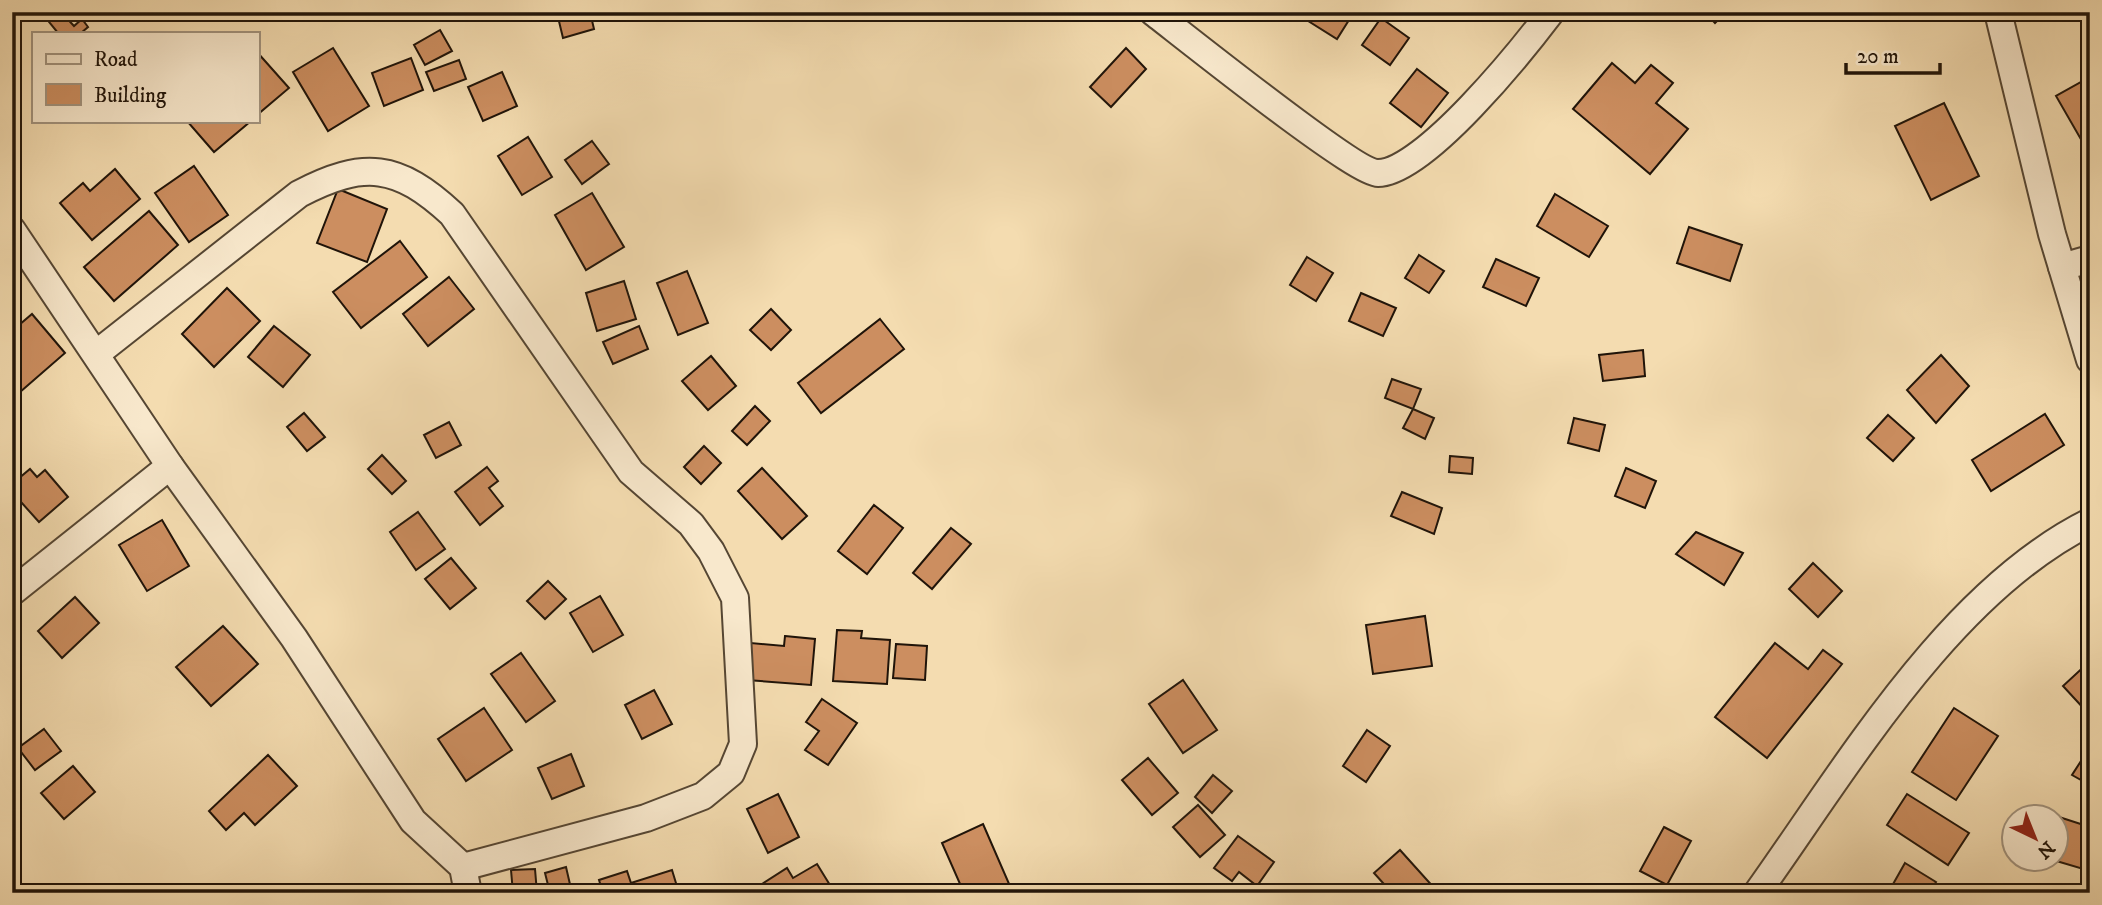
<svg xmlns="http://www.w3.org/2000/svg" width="2102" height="905" font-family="'IM FELL DW Pica',serif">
<rect width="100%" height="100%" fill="#f4dcb0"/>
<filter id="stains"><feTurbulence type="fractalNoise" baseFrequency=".00286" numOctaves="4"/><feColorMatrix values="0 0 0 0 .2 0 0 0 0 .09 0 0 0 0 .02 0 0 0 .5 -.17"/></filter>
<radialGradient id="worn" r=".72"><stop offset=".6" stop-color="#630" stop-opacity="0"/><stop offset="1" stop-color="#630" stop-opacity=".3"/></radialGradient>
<g fill="#cc8e60" stroke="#201409" stroke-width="2">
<path d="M 61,12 L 74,26 L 82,19 L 88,27 L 81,33 L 58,33 L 49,22 Z"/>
<path d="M 590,12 L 594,29 L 563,38 L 557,13 Z"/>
<path d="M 1310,12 L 1354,12 L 1337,39 L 1305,19 Z"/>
<path d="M 1705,12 L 1726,12 L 1715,23 Z"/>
<path d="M 1381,18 L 1409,38 L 1390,65 L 1362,45 Z"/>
<path d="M 440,30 L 452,51 L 425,65 L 414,45 Z"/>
<path d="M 333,48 L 369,106 L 328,131 L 293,72 Z"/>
<path d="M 1126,48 L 1146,69 L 1111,107 L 1090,87 Z"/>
<path d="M 257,52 L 289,88 L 257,115 Z"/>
<path d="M 411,58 L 423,90 L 384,106 L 372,73 Z"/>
<path d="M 459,60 L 466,79 L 434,91 L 426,72 Z"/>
<path d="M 1612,63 L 1635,83 L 1651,65 L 1673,83 L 1656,103 L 1688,129 L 1650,174 L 1573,109 Z"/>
<path d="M 1417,69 L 1448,93 L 1421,127 L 1390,103 Z"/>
<path d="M 502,72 L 517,106 L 483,121 L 468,87 Z"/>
<path d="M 2090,77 L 2090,155 L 2056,96 Z"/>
<path d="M 1944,103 L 1979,176 L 1931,200 L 1895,126 Z"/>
<path d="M 187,121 L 251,121 L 214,152 Z"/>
<path d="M 528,137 L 552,177 L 522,195 L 498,156 Z"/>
<path d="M 592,141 L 609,164 L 582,184 L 565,160 Z"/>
<path d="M 194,166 L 228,215 L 189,242 L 155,193 Z"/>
<path d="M 115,169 L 140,199 L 92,240 L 60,203 L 83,183 L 90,191 Z"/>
<path d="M 338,189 L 387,209 L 367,262 L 317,243 Z"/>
<path d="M 592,193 L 624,247 L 586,270 L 555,215 Z"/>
<path d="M 1555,194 L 1608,226 L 1589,257 L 1537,226 Z"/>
<path d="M 149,211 L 178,245 L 114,301 L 84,267 Z"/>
<path d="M 1689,227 L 1742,245 L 1730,281 L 1677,263 Z"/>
<path d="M 400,241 L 427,277 L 361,328 L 333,292 Z"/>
<path d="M 1419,255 L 1444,271 L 1429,293 L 1405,278 Z"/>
<path d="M 1307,257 L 1333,273 L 1316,301 L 1290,285 Z"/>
<path d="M 1496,259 L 1539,278 L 1526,306 L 1483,287 Z"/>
<path d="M 687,271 L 708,323 L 678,335 L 657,283 Z"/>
<path d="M 449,277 L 474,309 L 428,346 L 403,314 Z"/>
<path d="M 624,281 L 636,319 L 597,331 L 586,293 Z"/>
<path d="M 227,288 L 260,321 L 214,367 L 182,334 Z"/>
<path d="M 1361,293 L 1396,308 L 1383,336 L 1349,321 Z"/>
<path d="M 771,309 L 791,330 L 771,350 L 750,330 Z"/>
<path d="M 32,314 L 65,353 L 12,399 L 12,331 Z"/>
<path d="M 880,319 L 904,349 L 821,413 L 798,383 Z"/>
<path d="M 274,326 L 310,355 L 283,387 L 248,357 Z"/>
<path d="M 639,326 L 648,349 L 613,364 L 603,342 Z"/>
<path d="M 1643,350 L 1645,376 L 1603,381 L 1599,355 Z"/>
<path d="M 1941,355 L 1969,386 L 1936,423 L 1907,390 Z"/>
<path d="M 711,356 L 736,386 L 708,410 L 682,381 Z"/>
<path d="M 1392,379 L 1421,389 L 1413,409 L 1385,398 Z"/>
<path d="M 755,406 L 770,421 L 747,445 L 732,431 Z"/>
<path d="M 1413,409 L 1434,418 L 1425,439 L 1403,428 Z"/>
<path d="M 304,413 L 325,437 L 307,451 L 287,427 Z"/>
<path d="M 2045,414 L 2064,445 L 1991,491 L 1972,460 Z"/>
<path d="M 1888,415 L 1914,438 L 1893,461 L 1867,438 Z"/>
<path d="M 1574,418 L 1605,425 L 1599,451 L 1568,443 Z"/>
<path d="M 449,422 L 461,445 L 436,458 L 424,435 Z"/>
<path d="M 704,446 L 721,463 L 701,484 L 684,467 Z"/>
<path d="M 382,455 L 406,481 L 392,494 L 368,469 Z"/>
<path d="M 1450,456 L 1473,458 L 1472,474 L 1449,472 Z"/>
<path d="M 487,467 L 498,481 L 489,488 L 503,506 L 480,525 L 455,492 Z"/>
<path d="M 762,468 L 807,516 L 782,539 L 738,491 Z"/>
<path d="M 1626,468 L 1656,481 L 1645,508 L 1615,496 Z"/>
<path d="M 30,469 L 37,477 L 45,470 L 68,497 L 39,522 L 12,492 L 12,484 Z"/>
<path d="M 1402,492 L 1442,508 L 1434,534 L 1391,516 Z"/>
<path d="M 874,505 L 903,528 L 867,574 L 838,551 Z"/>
<path d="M 418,512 L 445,549 L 416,570 L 390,532 Z"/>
<path d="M 162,520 L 189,566 L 147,591 L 119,545 Z"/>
<path d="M 951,528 L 971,544 L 932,589 L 913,573 Z"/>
<path d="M 1696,532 L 1743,553 L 1724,585 L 1676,554 Z"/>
<path d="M 451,558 L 476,588 L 450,609 L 425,579 Z"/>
<path d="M 1813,563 L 1842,591 L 1818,617 L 1789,589 Z"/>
<path d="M 548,581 L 566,599 L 545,619 L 527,601 Z"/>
<path d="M 600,596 L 623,635 L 593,652 L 570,613 Z"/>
<path d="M 75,597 L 99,623 L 62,658 L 38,631 Z"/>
<path d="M 1425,616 L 1432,666 L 1373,674 L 1366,625 Z"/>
<path d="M 223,626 L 258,664 L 211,706 L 176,667 Z"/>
<path d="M 837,630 L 862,631 L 861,638 L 890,640 L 887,684 L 833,681 Z"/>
<path d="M 785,636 L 815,639 L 811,685 L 747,680 L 751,643 L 784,646 Z"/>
<path d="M 1775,643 L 1808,669 L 1823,650 L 1842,664 L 1767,758 L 1715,717 Z"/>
<path d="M 896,644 L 927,646 L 925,680 L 893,678 Z"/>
<path d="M 521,653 L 555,701 L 526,722 L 491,674 Z"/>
<path d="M 2090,661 L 2090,707 L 2086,711 L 2063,686 Z"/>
<path d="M 1183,680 L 1217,730 L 1183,753 L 1149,704 Z"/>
<path d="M 654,690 L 672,724 L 642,739 L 625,705 Z"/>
<path d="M 822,699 L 857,723 L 828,765 L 805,750 L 819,731 L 806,722 Z"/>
<path d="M 484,708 L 512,750 L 466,781 L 438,739 Z"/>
<path d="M 1954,708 L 1998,736 L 1956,800 L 1912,772 Z"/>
<path d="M 44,729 L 61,751 L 35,770 L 18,748 Z"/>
<path d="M 1367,730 L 1390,746 L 1366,782 L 1343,766 Z"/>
<path d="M 2090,747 L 2090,785 L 2072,775 Z"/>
<path d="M 571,754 L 584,786 L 552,799 L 538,768 Z"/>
<path d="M 268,755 L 297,786 L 255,825 L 244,813 L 226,830 L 209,811 Z"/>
<path d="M 1148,758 L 1178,793 L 1152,815 L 1122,780 Z"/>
<path d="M 73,766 L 95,792 L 64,819 L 41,793 Z"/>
<path d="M 1213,775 L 1232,791 L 1212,813 L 1195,797 Z"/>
<path d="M 778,794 L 799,837 L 768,853 L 747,809 Z"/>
<path d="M 1907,794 L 1969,833 L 1948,865 L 1887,825 Z"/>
<path d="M 1198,805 L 1225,835 L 1200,857 L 1173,827 Z"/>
<path d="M 2059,817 L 2090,827 L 2090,871 L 2053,860 L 2056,860 Z"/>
<path d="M 983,824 L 1013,893 L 964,893 L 942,843 Z"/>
<path d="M 1664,827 L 1691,841 L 1667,885 L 1640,871 Z"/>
<path d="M 1238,836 L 1274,862 L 1257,886 L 1239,872 L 1232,881 L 1214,868 Z"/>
<path d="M 1400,850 L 1436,890 L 1433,893 L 1392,893 L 1374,873 Z"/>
<path d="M 1905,863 L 1936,882 L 1929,893 L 1888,893 Z"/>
<path d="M 817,864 L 833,890 L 829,893 L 767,893 L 762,884 L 787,868 L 793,878 Z"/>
<path d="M 566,867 L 572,893 L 550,893 L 545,873 Z"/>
<path d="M 535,869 L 537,893 L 513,893 L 511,870 Z"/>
<path d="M 672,870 L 679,893 L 603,893 L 599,880 L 627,871 L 631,883 Z"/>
</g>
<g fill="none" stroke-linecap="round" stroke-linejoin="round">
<g stroke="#554633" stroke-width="30">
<g id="street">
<path d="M 1153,12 C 1183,35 1355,173 1378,173 C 1424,173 1523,49 1551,12"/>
<path d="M 1998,12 L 2052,234 L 2090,360"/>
<path d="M 12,230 L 170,466 L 294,638 L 413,821 L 463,867 L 468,893"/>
<path d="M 2062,267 L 2090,259"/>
<path d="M 96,354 L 299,194 C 364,160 398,164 452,214 L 631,472 L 691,524 L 711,551 L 735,598 L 743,744 L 731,773 L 703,796 L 646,818 L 463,867"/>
<path d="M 12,592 L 170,466"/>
<path d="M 1757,893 C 1847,767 1949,592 2090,522"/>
</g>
</g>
<use href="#street" stroke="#f8e8cc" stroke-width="26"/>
</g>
<rect width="2102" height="905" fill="none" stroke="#f4dcb0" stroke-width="42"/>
<rect x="14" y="14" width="2074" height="877" fill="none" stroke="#201409" stroke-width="3.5"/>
<rect x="21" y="21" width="2060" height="863" fill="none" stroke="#201409" stroke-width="2"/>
<rect x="32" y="32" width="228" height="91" fill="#f8e8cc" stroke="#a2937e" stroke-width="2"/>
<rect x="46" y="54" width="35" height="10" fill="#f8e8cc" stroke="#a2937e" stroke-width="2"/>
<text x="94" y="66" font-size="21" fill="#201409">Road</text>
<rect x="46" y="84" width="35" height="21" fill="#cc8e60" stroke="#a2937e" stroke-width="2"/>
<text x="94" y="102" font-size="21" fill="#201409">Building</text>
<g transform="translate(2035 838) rotate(137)"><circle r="33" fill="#f8e8cc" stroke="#a2937e" stroke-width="2"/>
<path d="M0-5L12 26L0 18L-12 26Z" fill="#8f2418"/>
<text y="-10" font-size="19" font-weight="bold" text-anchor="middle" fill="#201409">N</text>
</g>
<path d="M1846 63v10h94v-10" fill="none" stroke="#201409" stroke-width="3.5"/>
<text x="1857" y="63" font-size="21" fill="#201409" stroke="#f8e8cc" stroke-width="5" paint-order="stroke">20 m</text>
<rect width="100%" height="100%" filter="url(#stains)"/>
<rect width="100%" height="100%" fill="url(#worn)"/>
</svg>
